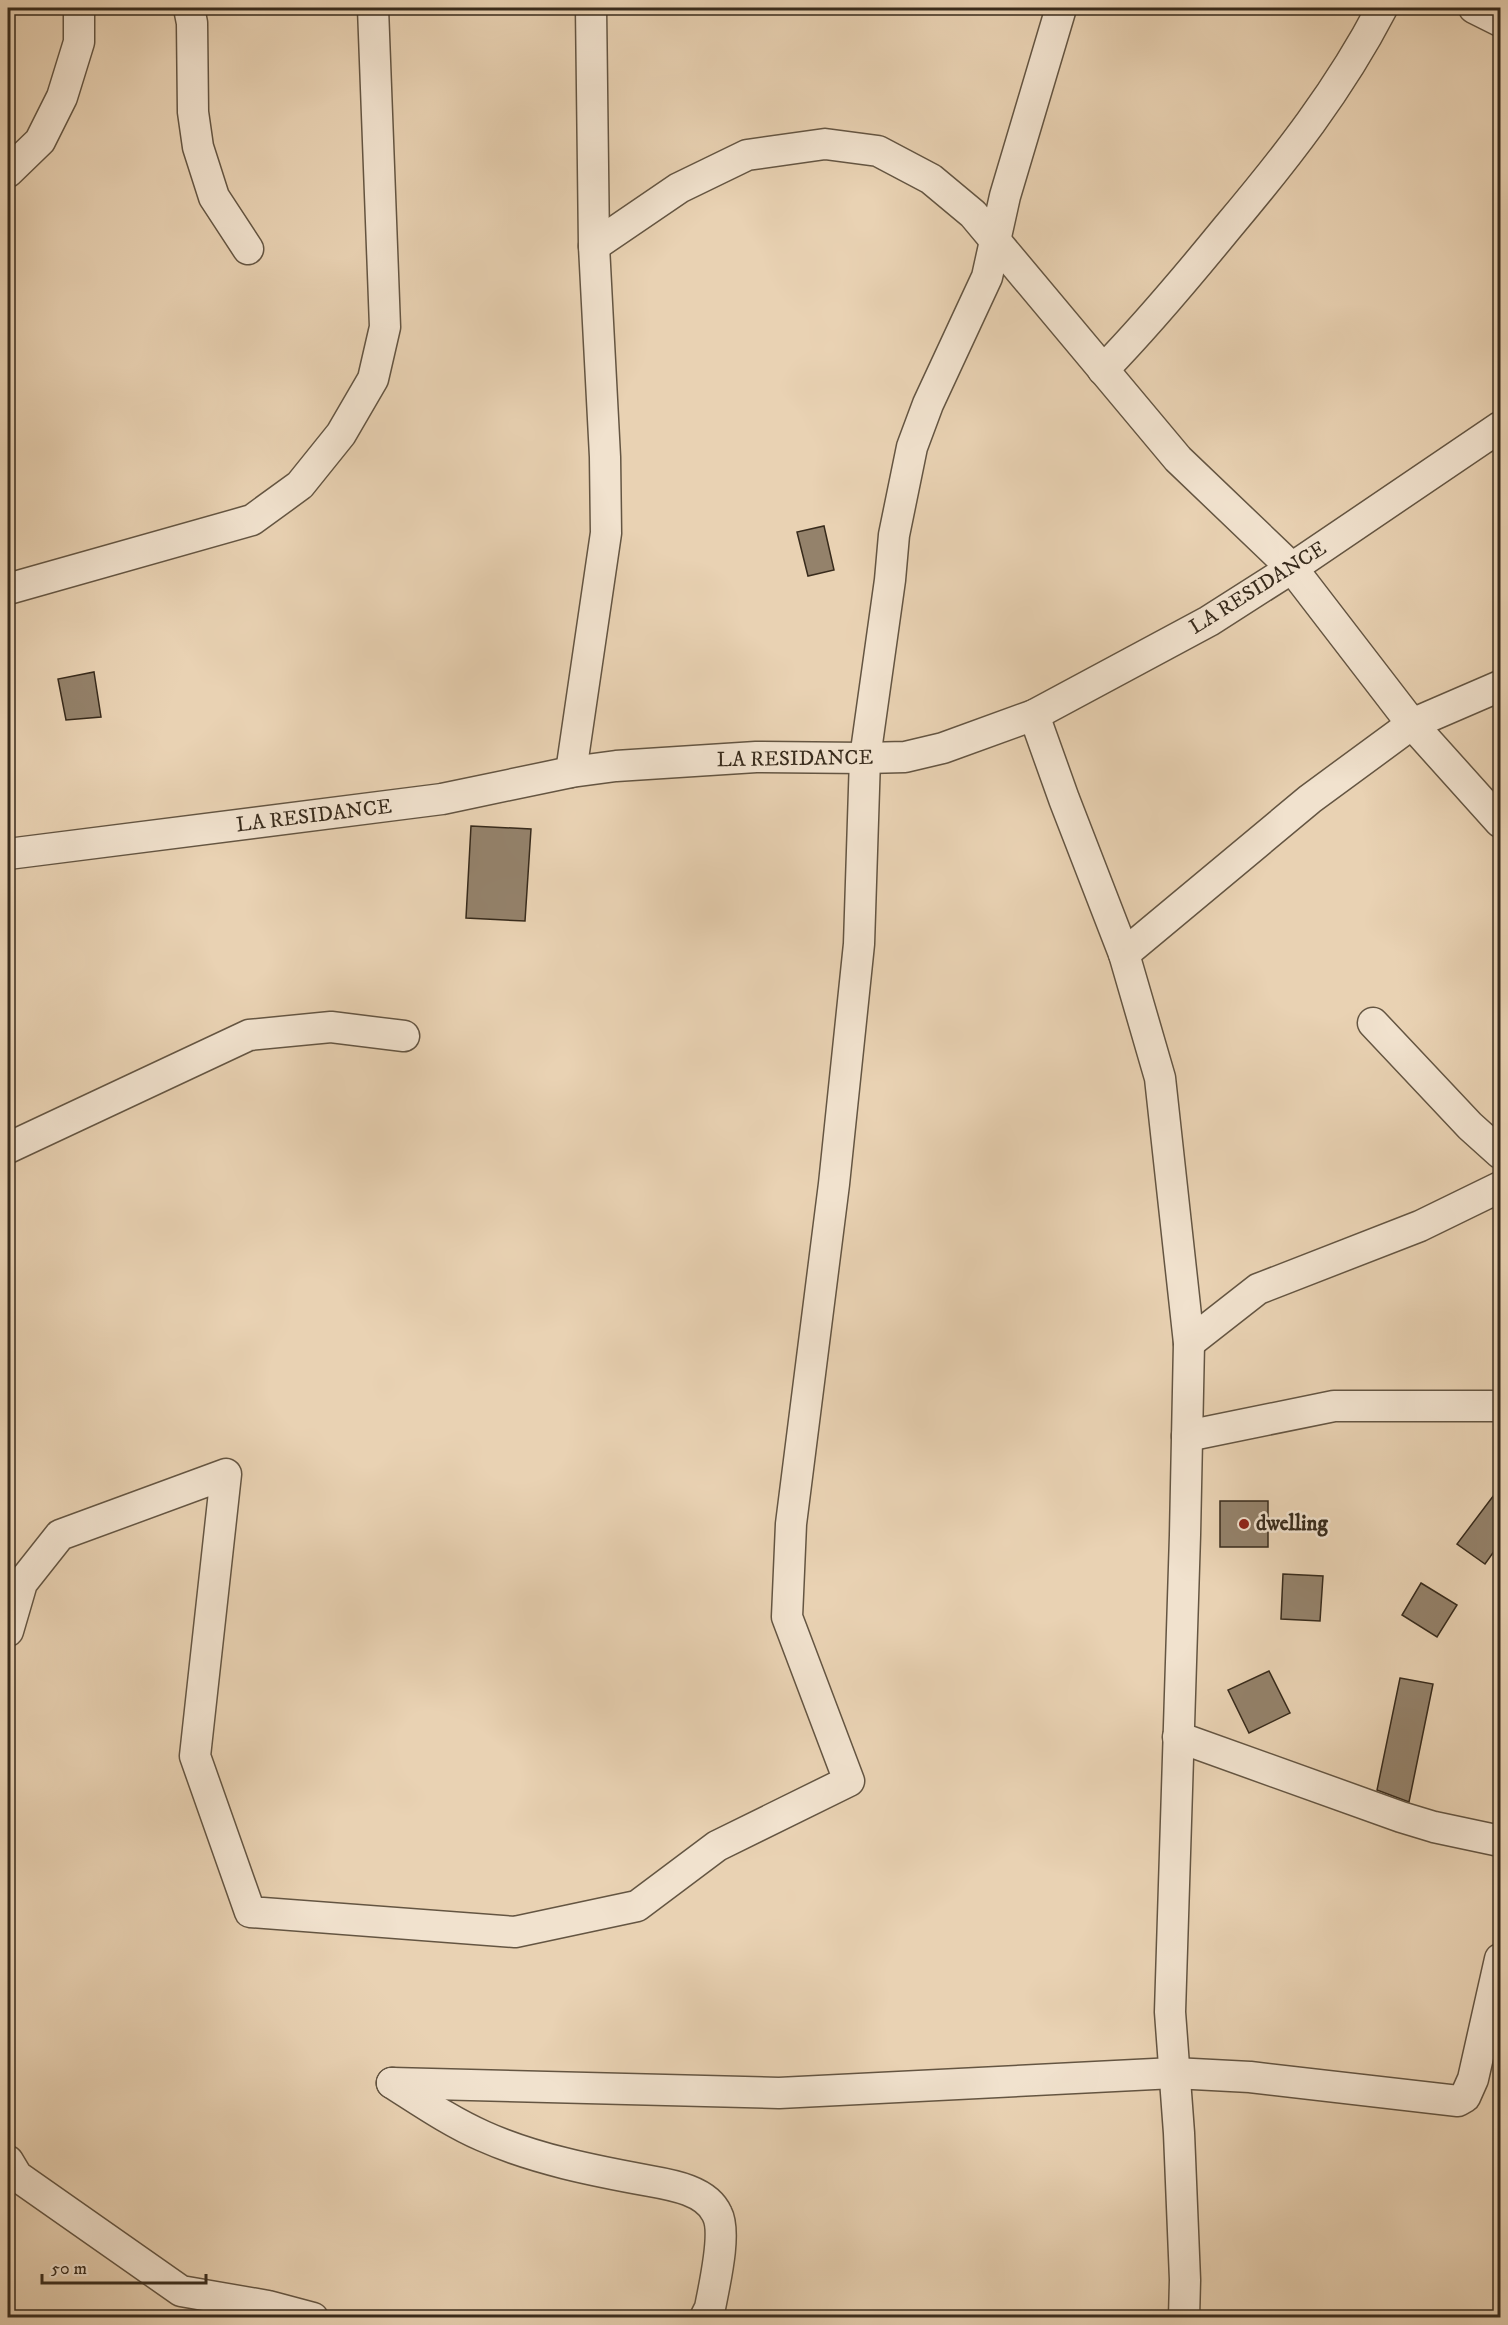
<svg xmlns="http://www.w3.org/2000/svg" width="1508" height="2325" font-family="'IM FELL DW Pica',serif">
<rect width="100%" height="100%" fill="#e9d2b3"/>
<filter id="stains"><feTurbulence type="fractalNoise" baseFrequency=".00333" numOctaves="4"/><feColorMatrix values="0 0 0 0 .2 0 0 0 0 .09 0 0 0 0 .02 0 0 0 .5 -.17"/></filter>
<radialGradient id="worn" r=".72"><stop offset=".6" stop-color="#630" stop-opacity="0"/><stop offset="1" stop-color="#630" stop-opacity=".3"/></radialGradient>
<g fill="#94826b" stroke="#382b1c" stroke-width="1.5">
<path d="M 824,526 L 834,570 L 808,576 L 797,532 Z"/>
<path d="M 94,672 L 101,717 L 66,720 L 58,679 Z"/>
<path d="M 471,826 L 531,829 L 525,921 L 466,918 Z"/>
<path d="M 1500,1487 L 1500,1543 L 1485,1564 L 1457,1544 Z"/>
<rect x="1220" y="1501" width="48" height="46"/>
<path d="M 1283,1574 L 1323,1576 L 1320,1621 L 1281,1619 Z"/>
<path d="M 1421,1583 L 1457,1605 L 1437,1637 L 1402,1615 Z"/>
<path d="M 1269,1671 L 1290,1713 L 1249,1733 L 1228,1690 Z"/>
<path d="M 1400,1678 L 1433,1684 L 1409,1802 L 1377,1790 Z"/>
</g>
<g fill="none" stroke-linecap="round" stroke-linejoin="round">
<g stroke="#645542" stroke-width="33">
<g id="minor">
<path d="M 189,8 L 192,23 L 193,112 L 198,147 L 214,197 L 248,249"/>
<path d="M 1474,8 L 1500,21"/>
<path d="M 8,172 L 40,141 L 62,97 L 79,42 L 79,8"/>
<path d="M 594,246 L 679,188 L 747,155 L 825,144 L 878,151 L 931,179 L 973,214 L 1178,459 L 1292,568 L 1412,724 L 1500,822"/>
<path d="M 1103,370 C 1147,325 1187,277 1227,228 C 1286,158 1340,89 1382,8"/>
<path d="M 8,589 L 252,520 L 300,485 L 341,434 L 373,379 L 385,327 L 373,8"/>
<path d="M 1034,715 L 1064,799 L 1124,954 L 1160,1078 L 1189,1343 L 1185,1535 L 1170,2012 L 1179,2133 L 1185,2280 L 1184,2318"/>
<path d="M 571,772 L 606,533 L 605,457 L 594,246 L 591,8"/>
<path d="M 8,854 L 442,799 L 571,772 L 616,766 L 756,757 L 865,758 L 905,757 L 943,748 L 1034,715 L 1209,621 L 1292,568 L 1500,427"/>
<path d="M 1124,954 L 1310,799 L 1412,724 L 1500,686"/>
<path d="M 1373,1023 L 1470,1126 L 1500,1153"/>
<path d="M 8,1148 L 249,1035 L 331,1027 L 404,1036"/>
<path d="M 1189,1343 L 1258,1289 L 1420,1226 L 1500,1187"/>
<path d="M 1187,1436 L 1334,1406 L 1500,1406"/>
<path d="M 8,1631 L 22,1583 L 60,1535 L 226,1474 L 195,1756 L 250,1912 L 515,1932 L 637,1906 L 717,1846 L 849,1781 L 787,1617 L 791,1524 L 834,1184 L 859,944 L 865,758 L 890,580 L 894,535 L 912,447 L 928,404 L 987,277 L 1005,196 L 1061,8"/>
<path d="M 1178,1737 L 1401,1817 L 1434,1827 L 1500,1841"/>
<path d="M 392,2083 L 779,2093 L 1174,2073 L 1250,2077 L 1458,2101 L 1465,2097 L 1473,2079 L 1500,1959"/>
<path d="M 392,2083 C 422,2102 451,2122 483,2136 C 534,2159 595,2171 650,2181 C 673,2185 707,2191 717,2214 C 727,2233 714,2286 710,2308 L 705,2318"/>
<path d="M 8,2161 L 17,2176 L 181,2291 L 268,2306 L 313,2318"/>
</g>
</g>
<use href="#minor" stroke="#f1e2ce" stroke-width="30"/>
</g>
<circle fill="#8f2418" stroke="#f1e2ce" stroke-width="2" cx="1244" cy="1524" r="6"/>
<g text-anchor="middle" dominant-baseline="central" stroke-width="5" stroke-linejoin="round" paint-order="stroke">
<g font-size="21" fill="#382b1c" stroke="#f1e2ce">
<text transform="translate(1258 588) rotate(-32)">LA RESIDANCE</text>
<text transform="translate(795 759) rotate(-1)">LA RESIDANCE</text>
<text transform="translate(314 816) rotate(-7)">LA RESIDANCE</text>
</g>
<g font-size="21" font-weight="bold" fill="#382b1c" stroke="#f1e2ce" text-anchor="start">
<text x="1256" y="1524">dwelling</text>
</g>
</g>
<rect width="1508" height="2325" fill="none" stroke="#e9d2b3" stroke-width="30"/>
<rect x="9" y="9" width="1490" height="2307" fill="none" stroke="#382b1c" stroke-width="3"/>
<rect x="15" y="15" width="1478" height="2295" fill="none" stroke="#382b1c" stroke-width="1.5"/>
<path d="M42 2274v9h164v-9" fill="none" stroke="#382b1c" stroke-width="3"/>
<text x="51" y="2274" font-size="18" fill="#382b1c" stroke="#f1e2ce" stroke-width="4.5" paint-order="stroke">50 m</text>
<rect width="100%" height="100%" filter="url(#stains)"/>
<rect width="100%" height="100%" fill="url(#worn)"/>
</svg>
